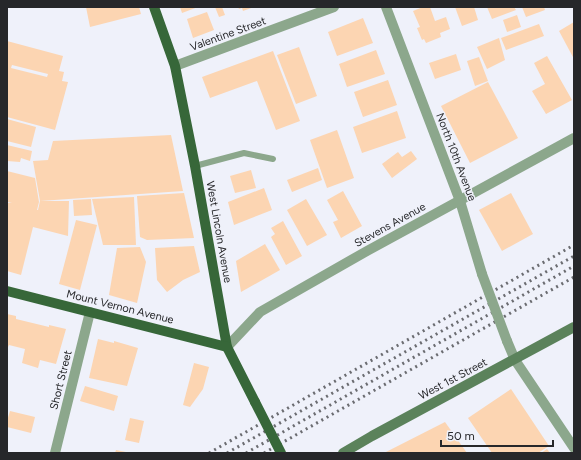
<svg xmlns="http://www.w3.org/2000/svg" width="581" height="460" font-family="Figtree,sans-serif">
<rect width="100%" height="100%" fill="#eff1fa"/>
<g fill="#fcd5b2" fill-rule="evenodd">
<path d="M 86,7 L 139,7 L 141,14 L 90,27 Z"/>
<path d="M 180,7 L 198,7 L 182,13 Z"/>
<path d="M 215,7 L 222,7 L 225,15 L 219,17 Z"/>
<path d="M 238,7 L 254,7 L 243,11 L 242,8 L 239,9 Z"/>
<path d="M 423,7 L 430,7 L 435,21 L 446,17 L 450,29 L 440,33 L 441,37 L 426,43 L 424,39 L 422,40 L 417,28 L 420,27 L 413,11 Z"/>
<path d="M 455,7 L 474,7 L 478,20 L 462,26 Z"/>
<path d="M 487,7 L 514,7 L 516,10 L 492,19 Z"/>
<path d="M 522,7 L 544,7 L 545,10 L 526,17 Z"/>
<path d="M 207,12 L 214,30 L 193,38 L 187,19 Z"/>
<path d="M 517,15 L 521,27 L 507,32 L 503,20 Z"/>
<path d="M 363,18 L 373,43 L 337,56 L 328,32 Z"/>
<path d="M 574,22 L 574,59 L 559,31 Z"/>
<path d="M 539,24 L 544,36 L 506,50 L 501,38 Z"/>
<path d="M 499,38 L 505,60 L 487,69 L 477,47 Z"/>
<path d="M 7,41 L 63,56 L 59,71 L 64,72 L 62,81 L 68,82 L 55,130 L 7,117 ZM 12,65 L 48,74 L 47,77 L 11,68 Z"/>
<path d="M 299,47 L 317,96 L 296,104 L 277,55 Z"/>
<path d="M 376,50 L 385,74 L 347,87 L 339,64 Z"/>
<path d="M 273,51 L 300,121 L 276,130 L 257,81 L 210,98 L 202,77 Z"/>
<path d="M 456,54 L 461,70 L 435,79 L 429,63 Z"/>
<path d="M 547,56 L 572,100 L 546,114 L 532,91 L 545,84 L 534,63 Z"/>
<path d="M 479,57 L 488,81 L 475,86 L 467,61 Z"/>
<path d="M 388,80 L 397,105 L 363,117 L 354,92 Z"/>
<path d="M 488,82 L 518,138 L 470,163 L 441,106 Z"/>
<path d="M 397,111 L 406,138 L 362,153 L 353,127 Z"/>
<path d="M 7,119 L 36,127 L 31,147 L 7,141 Z"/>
<path d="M 337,130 L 354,178 L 327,188 L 310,140 Z"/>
<path d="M 171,135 L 183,191 L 40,201 L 33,161 L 48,160 L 53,141 Z"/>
<path d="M 7,145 L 32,151 L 30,161 L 21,158 L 20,162 L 7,161 Z"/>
<path d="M 411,151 L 417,159 L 392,178 L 382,164 L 398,152 L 402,157 Z"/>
<path d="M 318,168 L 322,180 L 292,192 L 287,180 Z"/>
<path d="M 251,170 L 256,188 L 235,193 L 230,176 Z"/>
<path d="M 7,171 L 35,178 L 39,202 L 37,210 L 38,210 L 40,201 L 69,201 L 68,236 L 33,227 L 21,275 L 7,271 L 7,203 L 12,203 L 7,202 Z"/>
<path d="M 264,188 L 272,210 L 234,225 L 228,202 Z"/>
<path d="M 343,191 L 362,226 L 341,238 L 333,222 L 338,220 L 327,200 Z"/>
<path d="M 184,193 L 194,238 L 147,240 L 140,237 L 137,196 Z"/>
<path d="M 511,193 L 533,234 L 502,251 L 479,210 Z"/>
<path d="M 134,197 L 136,245 L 103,245 L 92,199 Z"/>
<path d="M 91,199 L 92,215 L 74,216 L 73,200 Z"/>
<path d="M 306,199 L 327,235 L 307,246 L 287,210 Z"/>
<path d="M 76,220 L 97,225 L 80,290 L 59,284 Z"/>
<path d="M 283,221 L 302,256 L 286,265 L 271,237 L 275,234 L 271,228 Z"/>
<path d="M 265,244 L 280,270 L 241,292 L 236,261 Z"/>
<path d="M 194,246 L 200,272 L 183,280 L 167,292 L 157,280 L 155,248 Z"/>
<path d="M 140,247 L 146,262 L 137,303 L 109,295 L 117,248 Z"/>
<path d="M 7,314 L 16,316 L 16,319 L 49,327 L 49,325 L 66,329 L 56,364 L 40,360 L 38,368 L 22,363 L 25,349 L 9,345 L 7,349 Z"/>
<path d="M 98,339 L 114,343 L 114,341 L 138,348 L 127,386 L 89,378 Z"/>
<path d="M 194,363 L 209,367 L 203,389 L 190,407 L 183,405 Z"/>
<path d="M 85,386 L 118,396 L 114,411 L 80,401 Z"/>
<path d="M 511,389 L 549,446 L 538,453 L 492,453 L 468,418 Z"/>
<path d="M 10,411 L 35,417 L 31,433 L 7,427 L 7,421 Z"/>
<path d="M 130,418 L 144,421 L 139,443 L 125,440 Z"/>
<path d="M 445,422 L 467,453 L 384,453 Z"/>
<path d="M 547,449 L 550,453 L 541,453 Z"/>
<path d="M 116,450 L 126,452 L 126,453 L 115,453 Z"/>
</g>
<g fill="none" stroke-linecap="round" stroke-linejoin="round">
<path stroke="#8ca78c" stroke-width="6" d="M 195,166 L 244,153 L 273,159"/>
<g stroke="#8ca78c" stroke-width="10">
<path d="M 386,7 L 460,201 L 482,274"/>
<path d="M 175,66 L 334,7"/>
<path d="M 507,341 L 515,360 L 574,448"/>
<path d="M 227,347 L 260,312 L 367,251 L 574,138"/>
<path d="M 55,453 L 90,312"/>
</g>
<path stroke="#5b825b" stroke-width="10" d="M 343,453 L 372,436 L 574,327"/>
<g stroke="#376739" stroke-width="10">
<path d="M 154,7 L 175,66 L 195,166 L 227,347 L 255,402"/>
<path d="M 7,291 L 227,347"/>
</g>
<g stroke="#6b6c71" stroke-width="3" stroke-dasharray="2 4" stroke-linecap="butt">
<path d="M 209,453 L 574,245"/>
<path d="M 227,453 L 574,256"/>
<path d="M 246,453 L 574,266"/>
<path d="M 264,453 L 574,277"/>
</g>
<path stroke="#8ca78c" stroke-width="10" d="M 482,274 L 507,341"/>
<path stroke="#376739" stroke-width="10" d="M 255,402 L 281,453"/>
</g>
<g text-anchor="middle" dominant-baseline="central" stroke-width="3" stroke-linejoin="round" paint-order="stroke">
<g font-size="11" fill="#26272a" stroke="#eff1fa">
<text transform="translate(228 34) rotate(-20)">Valentine Street</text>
<text transform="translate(456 157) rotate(69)">North 10th Avenue</text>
<text transform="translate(390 225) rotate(-29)">Stevens Avenue</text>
<text transform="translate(219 232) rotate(80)">West Lincoln Avenue</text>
<text transform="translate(120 307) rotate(14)">Mount Vernon Avenue</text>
<text transform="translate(453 379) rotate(-28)">West 1st Street</text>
<text transform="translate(61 380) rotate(-76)">Short Street</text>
</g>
</g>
<rect width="581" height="460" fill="none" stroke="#26272a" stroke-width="16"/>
<path d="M441 440v6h112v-6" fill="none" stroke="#26272a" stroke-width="2"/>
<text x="447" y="440" font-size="12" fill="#26272a" stroke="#eff1fa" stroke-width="3" paint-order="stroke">50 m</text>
</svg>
